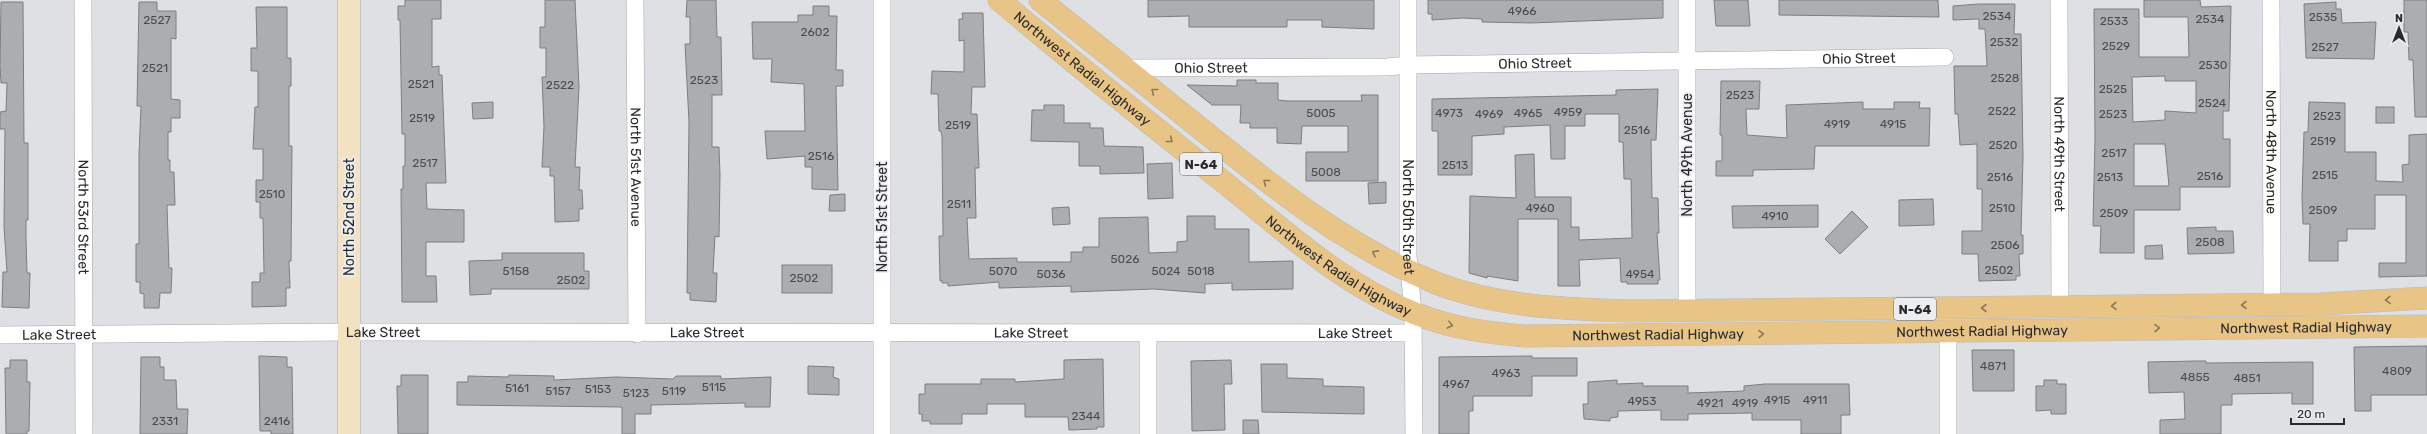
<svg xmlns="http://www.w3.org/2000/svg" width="2427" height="434" font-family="Rubik,sans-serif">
<rect width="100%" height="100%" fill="#dfe0e4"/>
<g fill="#acadb0" stroke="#7d7e81" fill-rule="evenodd">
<path d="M 405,0 L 441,0 L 441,19 L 432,19 L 432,67 L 439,66 L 439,75 L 442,75 L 446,183 L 426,183 L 427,209 L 464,210 L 464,242 L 426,242 L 426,276 L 436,276 L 437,302 L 402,302 L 401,189 L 403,189 L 403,166 L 405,166 L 405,134 L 402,134 L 400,20 L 398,20 L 398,6 L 405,6 Z"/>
<path d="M 545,0 L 575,0 L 579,87 L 575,167 L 580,167 L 579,190 L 582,190 L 583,209 L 579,209 L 579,221 L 555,222 L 554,176 L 550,176 L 550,167 L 542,167 L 544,126 L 542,77 L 546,77 L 546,48 L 540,48 L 540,27 L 545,27 Z"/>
<path d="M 687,0 L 716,0 L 717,37 L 721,37 L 722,95 L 712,95 L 712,147 L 719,147 L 720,175 L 719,237 L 715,236 L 713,273 L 717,273 L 716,302 L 690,300 L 690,293 L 687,293 L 689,122 L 685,44 L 690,44 L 690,17 L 686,17 Z"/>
<path d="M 1148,0 L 1374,0 L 1374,29 L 1322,27 L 1322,20 L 1287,20 L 1287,27 L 1189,27 L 1189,16 L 1148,17 Z"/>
<path d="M 1428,0 L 1663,0 L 1663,18 L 1531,23 L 1482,22 L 1482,19 L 1463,18 L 1432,20 L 1432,14 L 1428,14 Z"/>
<path d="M 1714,0 L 1748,0 L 1750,26 L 1716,26 Z"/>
<path d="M 1779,0 L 1938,0 L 1939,17 L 1779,15 Z"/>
<path d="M 2144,0 L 2200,0 L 2201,7 L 2231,6 L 2229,111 L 2223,111 L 2223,139 L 2230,139 L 2230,187 L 2180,187 L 2180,210 L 2134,210 L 2134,253 L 2100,253 L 2101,226 L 2093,226 L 2095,138 L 2094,9 L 2139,9 L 2139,57 L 2189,57 L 2188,17 L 2144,17 ZM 2165,76 L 2165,81 L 2196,81 L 2196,113 L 2165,111 L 2165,120 L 2133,122 L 2132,77 ZM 2134,144 L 2165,144 L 2169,186 L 2134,186 Z"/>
<path d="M 2404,0 L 2427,0 L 2427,117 L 2415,117 L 2413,60 L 2409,60 L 2408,32 L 2404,32 Z"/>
<path d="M 1,2 L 23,2 L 24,143 L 28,143 L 28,220 L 26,220 L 26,237 L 27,273 L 30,273 L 29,308 L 2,307 L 3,272 L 7,272 L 4,226 L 5,129 L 0,129 L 0,112 L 6,111 L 7,83 L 1,83 L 0,66 Z"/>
<path d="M 139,2 L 157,2 L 157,11 L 176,11 L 176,39 L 171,38 L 171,99 L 180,100 L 180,118 L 171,118 L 171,132 L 168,132 L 168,160 L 170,160 L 170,172 L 174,172 L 175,205 L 167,205 L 169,268 L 172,268 L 171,293 L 160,293 L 159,308 L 144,308 L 144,294 L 140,293 L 140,282 L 136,282 L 136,244 L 139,244 L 139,155 L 141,106 L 137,106 Z"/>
<path d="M 2336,2 L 2336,9 L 2341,9 L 2342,23 L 2376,22 L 2374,59 L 2306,58 L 2304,4 Z"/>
<path d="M 1979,4 L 2015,4 L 2014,34 L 2021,34 L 2023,157 L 2021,235 L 2023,235 L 2023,254 L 2019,254 L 2020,276 L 2016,276 L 2016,280 L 1979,281 L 1978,254 L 1962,254 L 1962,231 L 1982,231 L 1982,189 L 1977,189 L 1977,144 L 1960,145 L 1958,114 L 1955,114 L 1954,66 L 1987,66 L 1985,29 L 1979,29 L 1979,19 L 1953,20 L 1953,6 Z"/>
<path d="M 813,6 L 829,6 L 829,16 L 837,16 L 836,70 L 843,70 L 843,86 L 836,86 L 838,190 L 812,189 L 812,167 L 805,167 L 805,156 L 767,159 L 765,131 L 805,131 L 804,84 L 771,82 L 772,59 L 753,59 L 752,22 L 798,22 L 798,15 L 813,15 Z"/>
<path d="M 256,7 L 287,7 L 287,58 L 291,58 L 291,86 L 289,86 L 289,146 L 292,146 L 291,261 L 289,261 L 290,288 L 286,288 L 286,306 L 252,307 L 252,282 L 260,282 L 260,273 L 264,273 L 263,218 L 260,218 L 260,202 L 256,202 L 256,180 L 263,180 L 263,149 L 253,149 L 255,107 L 258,107 L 258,71 L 251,71 L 251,48 L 257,48 Z"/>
<path d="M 962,13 L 983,13 L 985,87 L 972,87 L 971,114 L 977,114 L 979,168 L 975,168 L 976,218 L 967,218 L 969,259 L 1017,258 L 1017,262 L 1071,262 L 1071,252 L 1083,252 L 1083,247 L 1099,247 L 1099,218 L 1148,217 L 1149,253 L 1177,252 L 1177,242 L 1187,241 L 1187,216 L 1215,216 L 1215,229 L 1249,229 L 1249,262 L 1293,261 L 1293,289 L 1232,290 L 1232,283 L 1205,284 L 1205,293 L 1154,289 L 1071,292 L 1071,286 L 999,288 L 999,282 L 948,286 L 948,283 L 942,283 L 942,280 L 940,281 L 939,236 L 943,236 L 942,137 L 941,131 L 939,131 L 938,94 L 931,94 L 932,71 L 964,72 L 964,40 L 959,41 L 959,19 L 963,19 Z"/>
<path d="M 1237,80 L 1256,80 L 1256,83 L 1278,83 L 1278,100 L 1287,101 L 1362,101 L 1361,95 L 1378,95 L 1378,181 L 1306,181 L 1306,152 L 1348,152 L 1348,126 L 1302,126 L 1301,144 L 1277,143 L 1277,128 L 1250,128 L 1250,123 L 1240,123 L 1241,105 L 1212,105 L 1187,85 L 1237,86 Z"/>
<path d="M 1721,81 L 1760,81 L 1759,109 L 1746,109 L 1747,135 L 1787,138 L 1786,105 L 1863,102 L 1863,109 L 1894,109 L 1894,102 L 1920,102 L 1919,108 L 1930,108 L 1929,146 L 1815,146 L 1814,169 L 1753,170 L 1753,176 L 1716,176 L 1716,161 L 1722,161 L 1722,135 L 1720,135 Z"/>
<path d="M 1658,89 L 1656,140 L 1651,140 L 1652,198 L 1658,198 L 1659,233 L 1657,233 L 1660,280 L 1658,280 L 1658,284 L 1627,284 L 1627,282 L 1621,282 L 1620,258 L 1579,260 L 1580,286 L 1558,286 L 1558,219 L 1518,219 L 1518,281 L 1487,276 L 1487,278 L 1469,273 L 1470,196 L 1516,198 L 1515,155 L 1534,154 L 1535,197 L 1571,197 L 1571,227 L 1579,227 L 1579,240 L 1632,238 L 1631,179 L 1624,179 L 1623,142 L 1619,142 L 1619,114 L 1585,114 L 1585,126 L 1565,126 L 1565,159 L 1551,159 L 1550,125 L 1504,127 L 1504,134 L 1472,136 L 1472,175 L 1438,175 L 1438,131 L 1432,131 L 1432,99 L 1616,95 L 1616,90 Z"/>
<path d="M 493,102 L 493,118 L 473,119 L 472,103 Z"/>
<path d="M 2309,102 L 2345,103 L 2345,152 L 2376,152 L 2376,181 L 2403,182 L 2402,165 L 2409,164 L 2409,135 L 2427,134 L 2427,276 L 2379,277 L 2379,263 L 2406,263 L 2406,195 L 2375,195 L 2375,229 L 2347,229 L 2347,241 L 2338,241 L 2338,261 L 2309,261 L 2310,224 L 2303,224 L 2302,197 L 2304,132 L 2308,132 Z"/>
<path d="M 1044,105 L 1064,105 L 1064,123 L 1090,123 L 1090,128 L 1103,128 L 1104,146 L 1143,147 L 1144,173 L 1100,174 L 1100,166 L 1079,166 L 1079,142 L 1031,141 L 1032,110 L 1044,110 Z"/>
<rect x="2376" y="107" width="18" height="16"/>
<path d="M 1172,163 L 1173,198 L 1148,199 L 1147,164 Z"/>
<path d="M 1386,182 L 1386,203 L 1369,204 L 1368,183 Z"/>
<path d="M 845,194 L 845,211 L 829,211 L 830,195 Z"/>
<path d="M 1933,199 L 1934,225 L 1899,226 L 1899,200 Z"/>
<path d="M 1818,205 L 1818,227 L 1733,228 L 1732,206 Z"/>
<path d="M 1069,207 L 1070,224 L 1053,225 L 1052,208 Z"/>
<path d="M 1852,211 L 1868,227 L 1840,254 L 1825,239 Z"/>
<path d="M 2216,227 L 2216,231 L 2233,231 L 2234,253 L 2188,254 L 2187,228 Z"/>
<path d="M 2162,245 L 2163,259 L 2145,259 L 2145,246 Z"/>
<path d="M 502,253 L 584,253 L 584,271 L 589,271 L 589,289 L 491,289 L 491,294 L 470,295 L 469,261 L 502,260 Z"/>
<rect x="782" y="265" width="50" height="28"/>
<path d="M 2427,346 L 2427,395 L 2371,395 L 2371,411 L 2355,411 L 2354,347 Z"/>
<path d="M 1972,350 L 2014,350 L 2014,391 L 1973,391 Z"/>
<path d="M 259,356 L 287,357 L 287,367 L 292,367 L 293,434 L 271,434 L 271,431 L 260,431 Z"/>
<path d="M 1532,356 L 1532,358 L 1577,358 L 1577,376 L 1532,376 L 1532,396 L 1473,396 L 1473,411 L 1469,411 L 1469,434 L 1439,434 L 1439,357 Z"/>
<path d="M 141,357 L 160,357 L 160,367 L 164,367 L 164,380 L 176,380 L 177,409 L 188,409 L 187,434 L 140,434 Z"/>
<path d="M 1103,359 L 1104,427 L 1097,427 L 1097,429 L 1069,430 L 1068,417 L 1025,417 L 1025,404 L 987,404 L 987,414 L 962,414 L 962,424 L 930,424 L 930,421 L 922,421 L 922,414 L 919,414 L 919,394 L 925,394 L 925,384 L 981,384 L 981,379 L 1015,379 L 1015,382 L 1064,379 L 1064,360 Z"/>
<path d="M 10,360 L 27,360 L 27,382 L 30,382 L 29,431 L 27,431 L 27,434 L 6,434 L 5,368 L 10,368 Z"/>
<path d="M 1231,360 L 1232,384 L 1224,384 L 1225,430 L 1192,431 L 1191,361 Z"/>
<path d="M 2197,361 L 2206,361 L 2206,363 L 2313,362 L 2313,404 L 2292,404 L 2292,393 L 2232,394 L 2232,405 L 2221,405 L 2221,434 L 2160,434 L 2160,420 L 2185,419 L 2184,392 L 2149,393 L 2148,362 Z"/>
<path d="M 1261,364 L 1287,364 L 1287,378 L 1323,379 L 1323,386 L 1364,387 L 1364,414 L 1262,412 Z"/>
<path d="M 808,366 L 834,367 L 833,377 L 839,379 L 839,395 L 808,394 Z"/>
<path d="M 401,375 L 428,375 L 428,434 L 398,434 L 397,386 L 401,386 Z"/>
<path d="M 509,375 L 554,376 L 554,380 L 616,377 L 673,379 L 676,376 L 721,376 L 721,379 L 771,377 L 770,407 L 745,407 L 745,403 L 651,405 L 651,414 L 635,414 L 635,434 L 622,434 L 622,407 L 457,405 L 457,382 L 468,382 L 468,376 L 508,377 Z"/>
<path d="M 1617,380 L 1617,384 L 1643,383 L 1643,386 L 1688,386 L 1688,393 L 1744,391 L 1744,386 L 1765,384 L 1849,384 L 1850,415 L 1841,415 L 1841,434 L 1801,434 L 1801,420 L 1752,420 L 1752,413 L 1688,414 L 1688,420 L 1661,420 L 1661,410 L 1618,411 L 1618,417 L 1610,418 L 1610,421 L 1584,419 L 1583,404 L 1588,404 L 1588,382 Z"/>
<path d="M 2044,380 L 2057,380 L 2057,384 L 2066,384 L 2066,414 L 2051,414 L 2051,410 L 2036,411 L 2036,386 L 2044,386 Z"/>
<path d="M 1243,420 L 1258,420 L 1259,434 L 1243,434 Z"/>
</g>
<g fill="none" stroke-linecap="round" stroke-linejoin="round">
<g stroke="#a4a5a8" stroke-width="18">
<g id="street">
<path id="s1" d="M 83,0 L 84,434"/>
<path id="s2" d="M 635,0 L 637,334"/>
<path id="s3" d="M 1408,0 L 1408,256 L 1413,313 L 1414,434"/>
<path d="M 1687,0 L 1687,310"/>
<path id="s4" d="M 2059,0 L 2060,307"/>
<path id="s5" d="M 2271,0 L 2272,305"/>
<path id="s6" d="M 1124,68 L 1388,67 L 1408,65 L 1945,57"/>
<path d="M 1948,331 L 1948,434"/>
<path d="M 1148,334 L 1148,434"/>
<path id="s7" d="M 0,335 L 349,332 L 1413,333"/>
<path d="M 882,434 L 882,0"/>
</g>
</g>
<g stroke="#a4a5a8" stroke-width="23">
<path id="secondary" d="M 349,0 L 349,434"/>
</g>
<g stroke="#bbb" stroke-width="23">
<g id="primary">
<path id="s8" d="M 999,0 C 1073,62 1149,123 1225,183 C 1283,230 1343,285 1414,313 C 1450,328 1487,333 1526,336 L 2427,326"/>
<path d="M 1040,0 C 1094,43 1148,86 1201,129 C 1274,188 1349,248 1436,283 C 1498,307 1564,309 1629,311 L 2320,304 L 2427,298"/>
</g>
</g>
<use href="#street" stroke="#fff" stroke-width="17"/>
<use href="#secondary" stroke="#f3e2c2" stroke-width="22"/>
<use href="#primary" stroke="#e8c586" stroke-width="22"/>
</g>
<defs><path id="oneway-chevron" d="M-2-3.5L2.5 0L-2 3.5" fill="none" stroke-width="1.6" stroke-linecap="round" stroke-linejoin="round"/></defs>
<g stroke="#897859">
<use href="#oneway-chevron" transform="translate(1154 91) rotate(-141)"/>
<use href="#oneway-chevron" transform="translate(1170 140) rotate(39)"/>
<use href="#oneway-chevron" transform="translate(1266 182) rotate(-142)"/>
<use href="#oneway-chevron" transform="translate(1375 253) rotate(-152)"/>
<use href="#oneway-chevron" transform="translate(2388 300) rotate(177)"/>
<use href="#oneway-chevron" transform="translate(2244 305) rotate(180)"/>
<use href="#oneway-chevron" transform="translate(2114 306) rotate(179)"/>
<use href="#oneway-chevron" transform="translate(1984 308) rotate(180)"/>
<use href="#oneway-chevron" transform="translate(1450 325) rotate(14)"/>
<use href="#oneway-chevron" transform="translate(2157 328) rotate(-1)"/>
<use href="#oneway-chevron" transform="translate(1761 334) rotate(-1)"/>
</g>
<g text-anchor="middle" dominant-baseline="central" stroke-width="3.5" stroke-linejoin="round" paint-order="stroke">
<g font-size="12" fill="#4a4b4d">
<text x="1522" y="11">4966</text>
<text x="1997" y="16">2534</text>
<text x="2323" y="17">2535</text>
<text x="2210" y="19">2534</text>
<text x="157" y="20">2527</text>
<text x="2114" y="21">2533</text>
<text x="815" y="32">2602</text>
<text x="2004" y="42">2532</text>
<text x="2116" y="46">2529</text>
<text x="2325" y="47">2527</text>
<text x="2213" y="65">2530</text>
<text x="155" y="68">2521</text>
<text x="2005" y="78">2528</text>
<text x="704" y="80">2523</text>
<text x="421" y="84">2521</text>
<text x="560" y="85">2522</text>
<text x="2113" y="89">2525</text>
<text x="1740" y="95">2523</text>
<text x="2212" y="103">2524</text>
<text x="2002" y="111">2522</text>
<text x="1568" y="112">4959</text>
<text x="1321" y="113">5005</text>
<text x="1449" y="113">4973</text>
<text x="1528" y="113">4965</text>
<text x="1489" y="114">4969</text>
<text x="2113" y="114">2523</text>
<text x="2327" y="116">2523</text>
<text x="422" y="118">2519</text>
<text x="1837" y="124">4919</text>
<text x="1893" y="124">4915</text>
<text x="958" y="125">2519</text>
<text x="1637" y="130">2516</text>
<text x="2323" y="141">2519</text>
<text x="2003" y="145">2520</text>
<text x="2114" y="153">2517</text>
<text x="821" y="156">2516</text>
<text x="425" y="163">2517</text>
<text x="1455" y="165">2513</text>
<text x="1326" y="172">5008</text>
<text x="2325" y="175">2515</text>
<text x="2210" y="176">2516</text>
<text x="2000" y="177">2516</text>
<text x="2110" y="177">2513</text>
<text x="272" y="194">2510</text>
<text x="959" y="204">2511</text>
<text x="1540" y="208">4960</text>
<text x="2002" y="208">2510</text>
<text x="2323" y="210">2509</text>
<text x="2114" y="213">2509</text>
<text x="1775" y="216">4910</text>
<text x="2210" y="242">2508</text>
<text x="2005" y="245">2506</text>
<text x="1125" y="259">5026</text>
<text x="1999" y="270">2502</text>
<text x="516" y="271">5158</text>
<text x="1003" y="271">5070</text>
<text x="1166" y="271">5024</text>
<text x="1201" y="271">5018</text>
<text x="1051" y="274">5036</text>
<text x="1640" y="274">4954</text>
<text x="804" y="278">2502</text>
<text x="571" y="280">2502</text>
<text x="1993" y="366">4871</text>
<text x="2397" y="371">4809</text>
<text x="1506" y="373">4963</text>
<text x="2195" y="377">4855</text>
<text x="2247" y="378">4851</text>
<text x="1456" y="384">4967</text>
<text x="714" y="387">5115</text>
<text x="517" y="388">5161</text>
<text x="598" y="389">5153</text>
<text x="558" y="391">5157</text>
<text x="674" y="391">5119</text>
<text x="636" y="393">5123</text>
<text x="1777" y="400">4915</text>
<text x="1815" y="400">4911</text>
<text x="1642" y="401">4953</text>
<text x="1710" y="403">4921</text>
<text x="1745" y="403">4919</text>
<text x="1086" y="416">2344</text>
<text x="165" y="421">2331</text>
<text x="277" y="421">2416</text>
</g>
<g fill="#ecedf1" stroke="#646467" stroke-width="1">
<rect x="1180" y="153" width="42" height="22" rx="3"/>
<rect x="1894" y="298" width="42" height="22" rx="3"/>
</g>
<g font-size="13" font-weight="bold" fill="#2a2a2c">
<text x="1201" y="164">N-64</text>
<text x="1915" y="309">N-64</text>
</g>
<g font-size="14" fill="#2a2a2c" stroke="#ecedf1">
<text stroke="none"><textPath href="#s6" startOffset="735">Ohio Street</textPath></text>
<text stroke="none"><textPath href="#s6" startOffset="411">Ohio Street</textPath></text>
<text stroke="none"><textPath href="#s6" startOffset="87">Ohio Street</textPath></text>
<text stroke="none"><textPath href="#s8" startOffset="108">Northwest Radial Highway</textPath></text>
<text stroke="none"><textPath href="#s5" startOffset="152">North 48th Avenue</textPath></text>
<text stroke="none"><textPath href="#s4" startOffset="154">North 49th Street</textPath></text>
<text transform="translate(1687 155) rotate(-90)">North 49th Avenue</text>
<text stroke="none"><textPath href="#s2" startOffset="167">North 51st Avenue</textPath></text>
<text stroke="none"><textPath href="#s1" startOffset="217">North 53rd Street</textPath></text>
<text transform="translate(349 217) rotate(-90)">North 52nd Street</text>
<text transform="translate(882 217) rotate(-90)">North 51st Street</text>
<text stroke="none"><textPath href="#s3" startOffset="217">North 50th Street</textPath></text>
<text stroke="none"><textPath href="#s8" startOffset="432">Northwest Radial Highway</textPath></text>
<text stroke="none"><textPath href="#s8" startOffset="1416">Northwest Radial Highway</textPath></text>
<text stroke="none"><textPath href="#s8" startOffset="1092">Northwest Radial Highway</textPath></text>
<text stroke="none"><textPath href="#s7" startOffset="383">Lake Street</textPath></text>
<text stroke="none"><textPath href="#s7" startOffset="1355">Lake Street</textPath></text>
<text stroke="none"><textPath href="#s7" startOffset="59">Lake Street</textPath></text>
<text stroke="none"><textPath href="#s7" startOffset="707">Lake Street</textPath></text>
<text stroke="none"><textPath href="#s7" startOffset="1031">Lake Street</textPath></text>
<text stroke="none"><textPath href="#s8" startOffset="768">Northwest Radial Highway</textPath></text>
</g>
</g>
<g transform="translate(2399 28)" stroke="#ecedf1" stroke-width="3" paint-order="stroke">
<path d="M0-3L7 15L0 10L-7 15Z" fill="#2a2a2c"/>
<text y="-6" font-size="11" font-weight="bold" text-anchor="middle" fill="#2a2a2c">N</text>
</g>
<path d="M2291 418v6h53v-6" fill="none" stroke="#2a2a2c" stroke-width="2"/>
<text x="2297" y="418" font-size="12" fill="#2a2a2c" stroke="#ecedf1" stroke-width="3" paint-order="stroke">20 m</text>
</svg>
